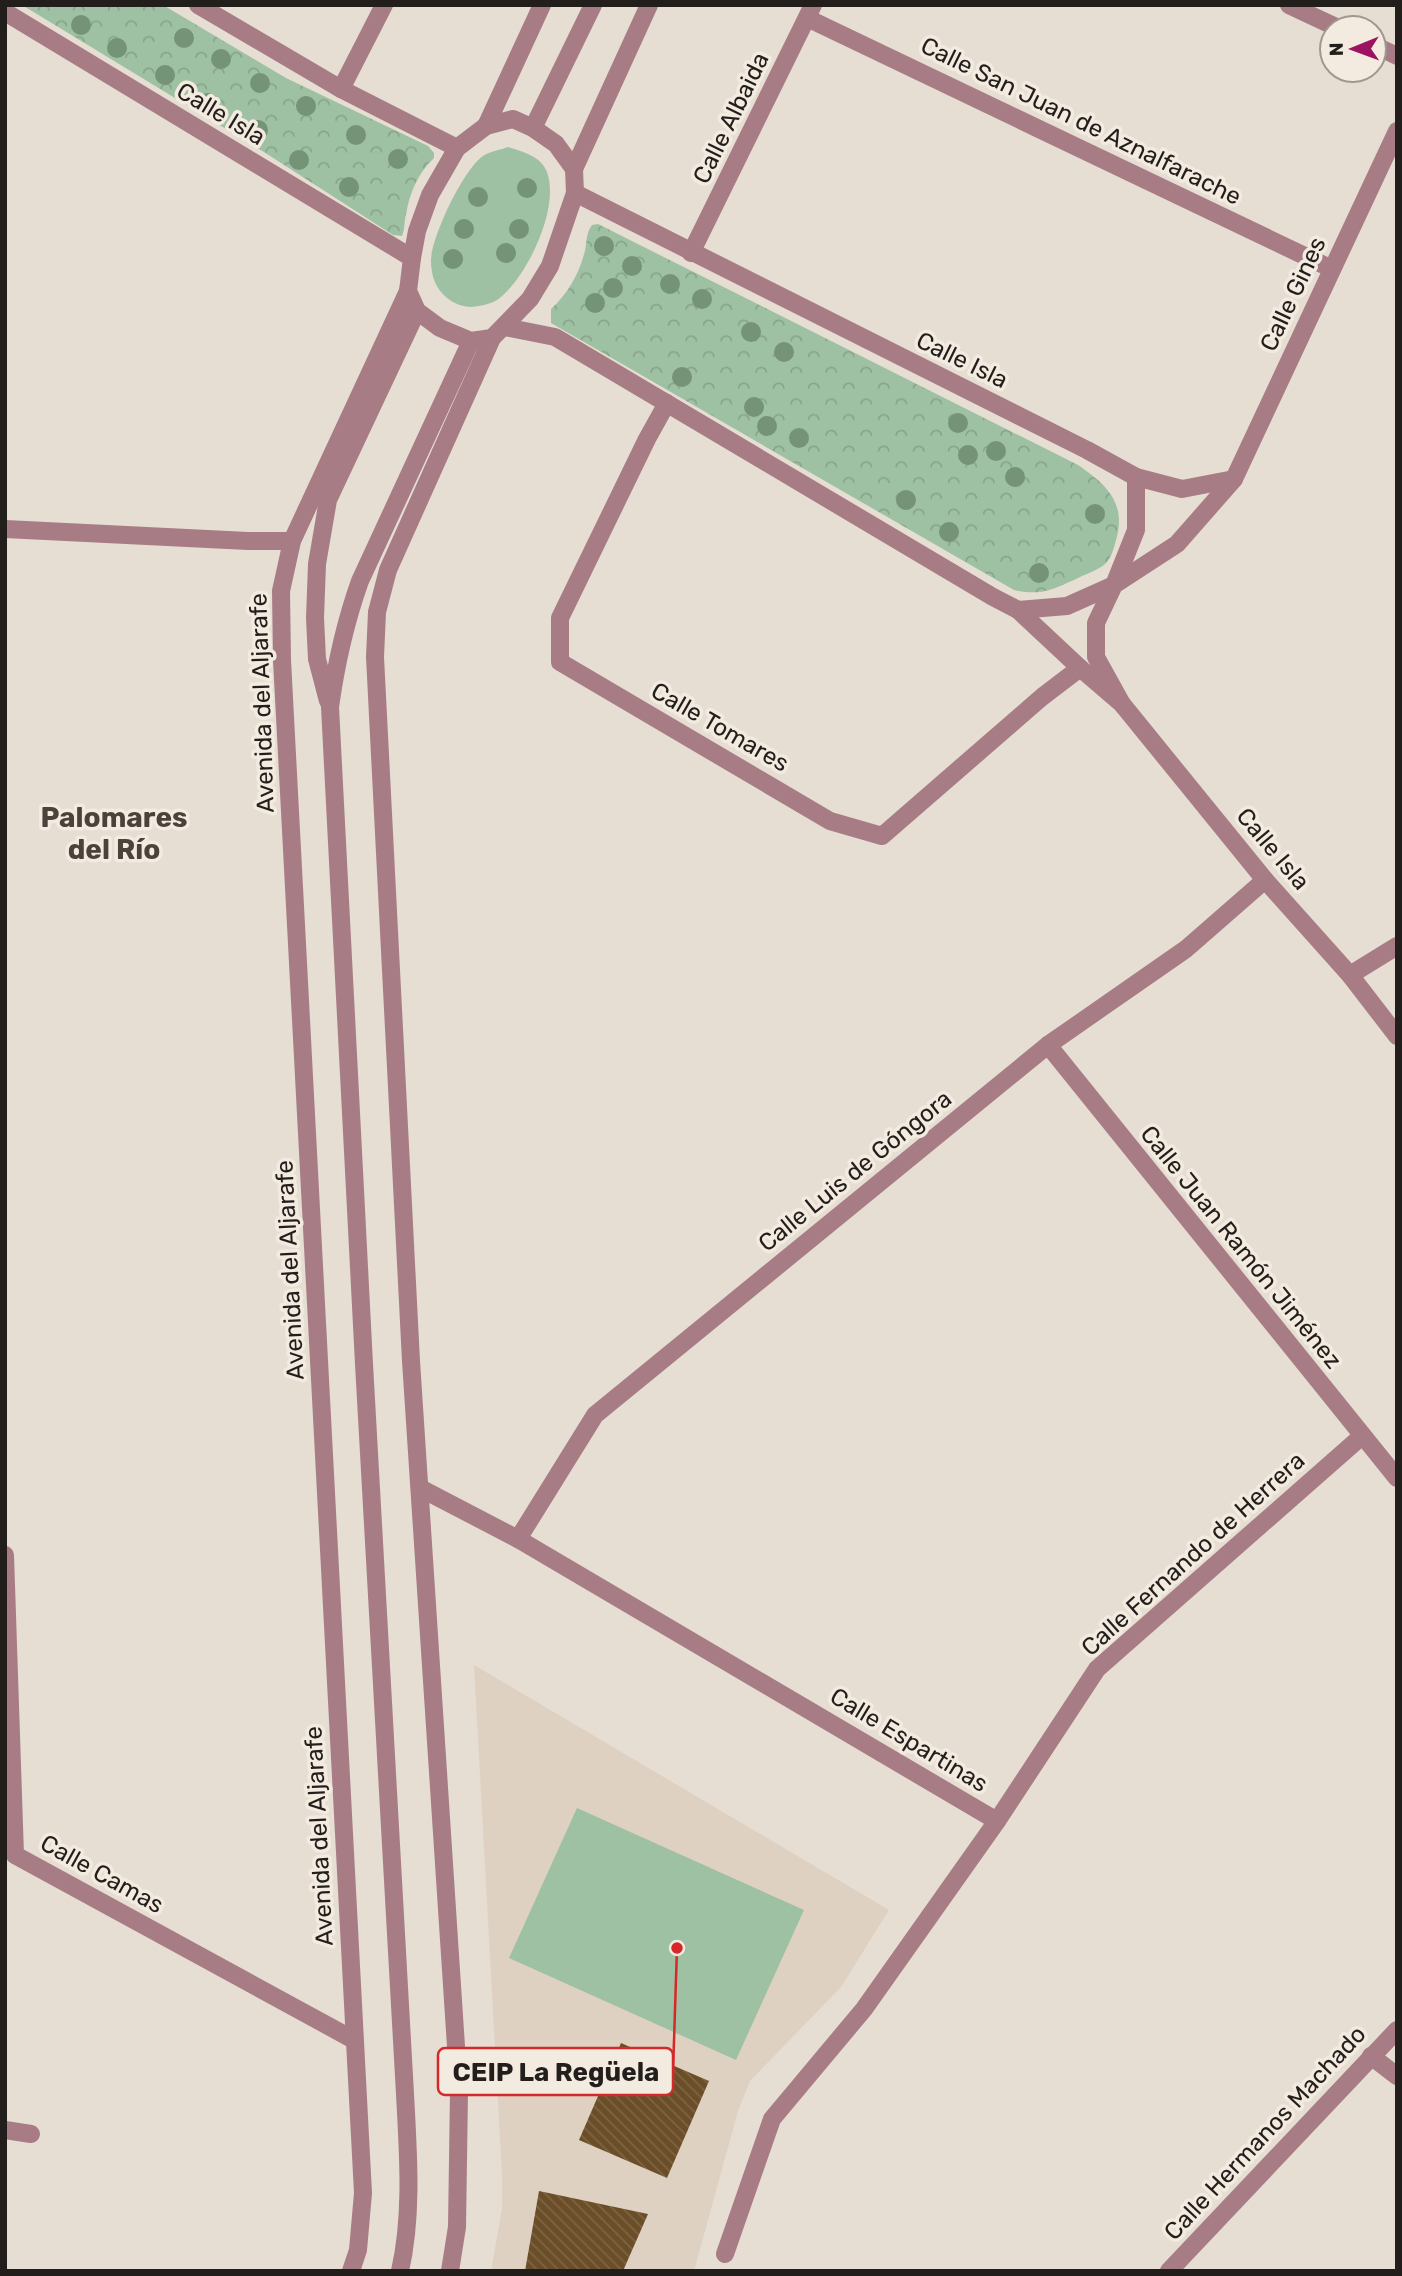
<svg xmlns="http://www.w3.org/2000/svg" width="1402" height="2276" font-family="Rubik,sans-serif">
<defs>
<pattern id="park-crowns" width="20" height="18" patternUnits="userSpaceOnUse" patternTransform="scale(1.75)"><rect width="20" height="18" fill="#9ec1a3"/><path d="M2 6a3 3 0 1 1 6 0M12 15a3 3 0 1 1 6 0" fill="none" stroke="#88a58c"/></pattern>
<pattern id="building-back-hatch" width="6" height="6" patternUnits="userSpaceOnUse" patternTransform="scale(1.75)"><rect width="6" height="6" fill="#6b4e28"/><path d="M-1 5l2 2M0 0l6 6M5-1l2 2" fill="none" stroke="#7b6445"/></pattern>
</defs>
<rect width="100%" height="100%" fill="#e6ddd3"/>
<path fill="#dfd1c2" d="M 474,1665 L 889,1910 L 841,1987 L 750,2081 L 738,2111 L 694,2271 L 491,2271 L 502,2209 L 502,2175 Z"/>
<g fill="#9ec1a3">
<path d="M 508,147 C 523,152 541,156 547,172 C 560,208 528,274 501,297 C 493,304 481,306 471,307 C 463,307 453,303 447,298 C 435,288 431,275 431,260 C 432,236 463,170 483,156 C 490,151 501,150 508,147 Z"/>
<path d="M 577,1808 L 804,1910 L 736,2060 L 509,1958 Z"/>
</g>
<g fill="url(#park-crowns)">
<path d="M 22,5 L 163,5 L 286,78 L 428,146 L 434,153 L 434,158 C 418,173 410,192 406,214 C 404,222 405,229 402,236 L 393,235 L 267,154 Z"/>
<path d="M 598,224 L 1078,465 C 1106,484 1127,503 1116,540 C 1114,548 1111,559 1105,564 C 1097,571 1085,574 1076,579 C 1052,590 1040,596 1014,590 L 551,323 L 551,309 C 569,292 578,276 585,251 C 587,241 586,233 592,225 Z"/>
</g>
<g fill="url(#building-back-hatch)">
<path d="M 621,2043 L 709,2081 L 667,2178 L 579,2140 Z"/>
<path d="M 539,2191 L 648,2214 L 623,2271 L 525,2271 Z"/>
</g>
<g fill="none" stroke-linecap="round" stroke-linejoin="round">
<g stroke="#a87c85" stroke-width="18">
<path d="M 486,126 L 542,5"/>
<path d="M 574,169 L 649,5"/>
<path d="M 351,2271 L 358,2250 L 363,2193 L 282,660 L 281,591 L 292,541 L 408,291"/>
<path d="M 450,2271 L 457,2227 L 459,2092 L 411,1361 L 375,657 L 377,612 L 388,570 L 492,338"/>
</g>
<g stroke="#a87c85" stroke-width="18">
<path d="M 198,5 L 341,89 L 457,148"/>
<path d="M 1289,5 L 1338,28"/>
<path d="M 5,12 L 412,258"/>
<path d="M 807,18 L 1332,269"/>
<path d="M 1374,45 L 1397,56"/>
<path d="M 341,89 L 384,5"/>
<path d="M 691,253 L 813,5"/>
<path d="M 505,327 L 555,337 L 993,597 L 1018,610 L 1067,606 L 1114,585 L 1136,530 L 1136,477 L 1087,450 L 575,193"/>
<path d="M 667,403 L 647,439 L 560,618 L 560,662 L 830,821 L 882,836 L 1042,697 L 1080,668"/>
<path d="M 1136,477 L 1182,489 L 1234,479"/>
<path d="M 5,529 L 248,541 L 292,541"/>
<path d="M 1018,610 L 1080,668 L 1122,704 L 1265,880 L 1350,975 L 1397,1036"/>
<path d="M 1122,704 L 1096,657 L 1096,623 L 1114,585 L 1177,544 L 1234,479 L 1397,131"/>
<path d="M 1350,975 L 1397,946"/>
<path d="M 1048,1045 L 1397,1478"/>
<path d="M 420,1488 L 518,1539 L 997,1821"/>
<path d="M 518,1539 L 595,1415 L 1048,1045 L 1186,949 L 1265,880"/>
<path d="M 5,1555 L 15,1855 L 354,2040"/>
<path d="M 1371,2056 L 1397,2076"/>
<path d="M 5,2130 L 31,2134"/>
<path d="M 725,2254 L 772,2119 L 864,2009 L 997,1821 L 1097,1669 L 1362,1436"/>
<path d="M 1169,2271 L 1397,2030"/>
</g>
<g stroke="#a87c85" stroke-width="18">
<path d="M 513,119 L 533,128 L 556,144 L 574,169 L 575,193 L 550,266 L 530,299 L 492,338 L 471,341 L 440,328 L 417,311 L 408,291 L 412,258 L 417,231 L 430,195 L 457,148 L 486,126 Z"/>
<path d="M 533,128 L 593,5"/>
<path d="M 328,701 L 317,659 L 315,618 L 317,564 L 328,500 L 417,311"/>
<path d="M 400,2271 C 413,2214 408,2152 405,2094 L 364,1364 L 330,707 C 336,664 345,623 360,581 L 471,341"/>
</g>
</g>
<g fill="#759376">
<circle cx="81" cy="25" r="10"/>
<circle cx="184" cy="38" r="10"/>
<circle cx="117" cy="48" r="10"/>
<circle cx="221" cy="59" r="10"/>
<circle cx="165" cy="75" r="10"/>
<circle cx="260" cy="83" r="10"/>
<circle cx="208" cy="103" r="10"/>
<circle cx="306" cy="106" r="10"/>
<circle cx="258" cy="130" r="10"/>
<circle cx="356" cy="135" r="10"/>
<circle cx="398" cy="159" r="10"/>
<circle cx="299" cy="160" r="10"/>
<circle cx="349" cy="187" r="10"/>
<circle cx="527" cy="188" r="10"/>
<circle cx="478" cy="197" r="10"/>
<circle cx="464" cy="229" r="10"/>
<circle cx="519" cy="229" r="10"/>
<circle cx="604" cy="246" r="10"/>
<circle cx="506" cy="253" r="10"/>
<circle cx="453" cy="259" r="10"/>
<circle cx="632" cy="266" r="10"/>
<circle cx="670" cy="284" r="10"/>
<circle cx="613" cy="288" r="10"/>
<circle cx="702" cy="299" r="10"/>
<circle cx="595" cy="303" r="10"/>
<circle cx="751" cy="332" r="10"/>
<circle cx="784" cy="352" r="10"/>
<circle cx="682" cy="377" r="10"/>
<circle cx="754" cy="407" r="10"/>
<circle cx="958" cy="423" r="10"/>
<circle cx="767" cy="426" r="10"/>
<circle cx="799" cy="438" r="10"/>
<circle cx="996" cy="451" r="10"/>
<circle cx="968" cy="455" r="10"/>
<circle cx="1015" cy="477" r="10"/>
<circle cx="906" cy="500" r="10"/>
<circle cx="1095" cy="514" r="10"/>
<circle cx="949" cy="532" r="10"/>
<circle cx="1039" cy="573" r="10"/>
</g>
<g text-anchor="middle" dominant-baseline="central" stroke-width="7" stroke-linejoin="round" paint-order="stroke">
<g font-size="24" fill="#221e1b" stroke="#f3eae0">
<text transform="translate(221 114) rotate(31)">Calle Isla</text>
<text transform="translate(731 118) rotate(-64)">Calle Albaida</text>
<text transform="translate(1081 121) rotate(26)">Calle San Juan de Aznalfarache</text>
<text transform="translate(1293 294) rotate(-65)">Calle Gines</text>
<text transform="translate(962 360) rotate(26)">Calle Isla</text>
<text transform="translate(262 703) rotate(-92)">Avenida del Aljarafe</text>
<text transform="translate(720 727) rotate(30)">Calle Tomares</text>
<text transform="translate(1273 849) rotate(50)">Calle Isla</text>
<text transform="translate(855 1171) rotate(-39)">Calle Luis de Góngora</text>
<text transform="translate(1241 1247) rotate(51)">Calle Juan Ramón Jiménez</text>
<text transform="translate(290 1270) rotate(-93)">Avenida del Aljarafe</text>
<text transform="translate(1193 1554) rotate(-42)">Calle Fernando de Herrera</text>
<text transform="translate(909 1740) rotate(31)">Calle Espartinas</text>
<text transform="translate(319 1836) rotate(-93)">Avenida del Aljarafe</text>
<text transform="translate(102 1874) rotate(29)">Calle Camas</text>
<text transform="translate(1265 2133) rotate(-47)">Calle Hermanos Machado</text>
</g>
<g font-size="28" font-weight="bold" fill="#4a433b" stroke="#f3eae0">
<text x="114" y="817">Palomares<tspan x="114" dy="32">del Río</tspan></text>
</g>
</g>
<path fill="none" stroke="#d62828" stroke-width="2.5" d="M677 1948L673 2072"/>
<circle fill="#d62828" stroke="#f3eae0" stroke-width="2.5" cx="677" cy="1948" r="7"/>
<rect fill="#f3eae0" stroke="#d62828" stroke-width="2.5" x="438" y="2048" width="235" height="47" rx="7"/>
<g font-size="26" text-anchor="middle" font-weight="bold" fill="#221e1b">
<text x="556" y="2081">CEIP La Regüela</text>
</g>
<rect width="1402" height="2276" fill="none" stroke="#221e1b" stroke-width="14"/>
<g transform="translate(1353 49) rotate(269)"><circle r="33" fill="#f3eae0" stroke="#9f9891" stroke-width="2"/>
<path d="M0-5L12 26L0 18L-12 26Z" fill="#9d1261"/>
<text y="-10" font-size="19" font-weight="bold" text-anchor="middle" fill="#221e1b">N</text>
</g>
</svg>
